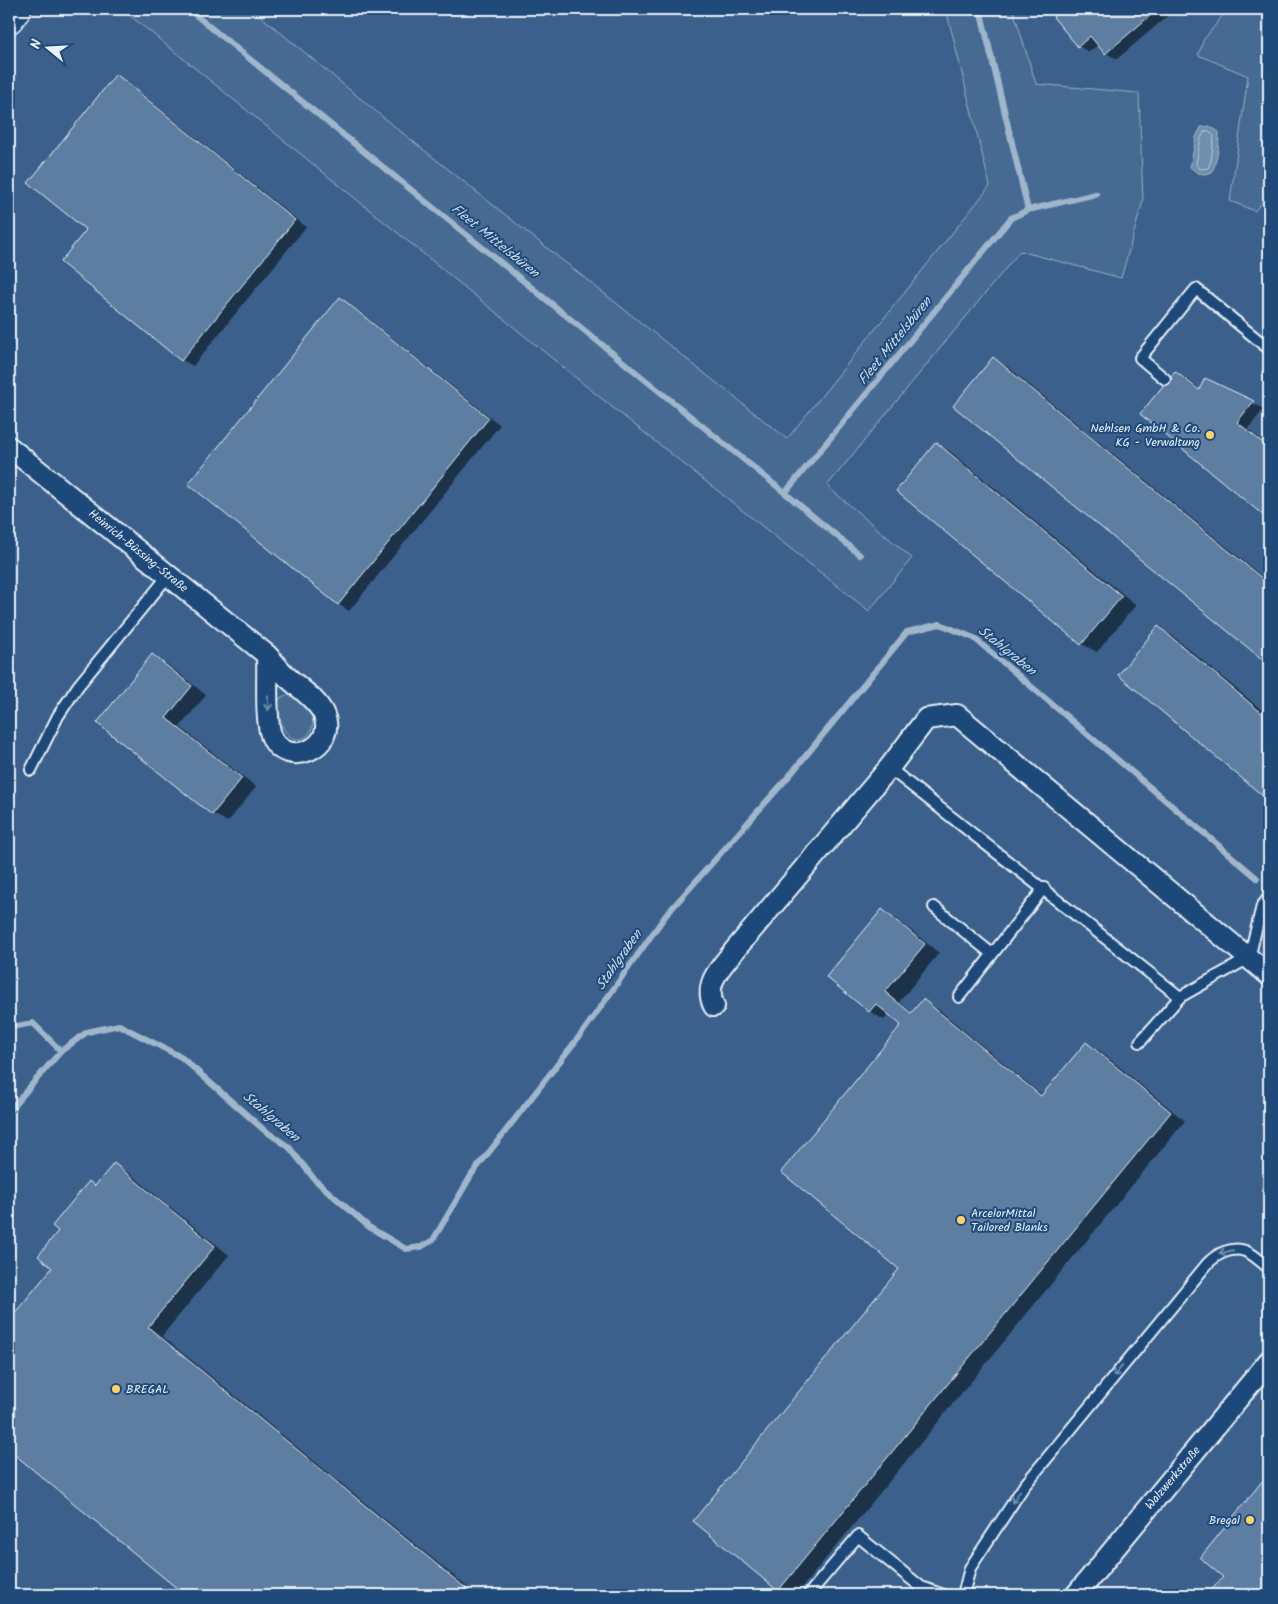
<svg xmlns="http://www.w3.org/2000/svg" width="1278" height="1604" font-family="Kalam,sans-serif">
<rect width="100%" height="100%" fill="#2b5482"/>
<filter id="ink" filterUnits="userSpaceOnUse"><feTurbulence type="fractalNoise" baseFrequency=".02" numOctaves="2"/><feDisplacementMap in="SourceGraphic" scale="10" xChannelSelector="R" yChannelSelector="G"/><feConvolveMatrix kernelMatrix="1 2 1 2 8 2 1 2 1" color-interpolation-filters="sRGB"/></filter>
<g filter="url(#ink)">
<rect fill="#3a608b" x="9" y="9" width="1260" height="1586"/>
<g fill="#476b93" stroke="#98aec6">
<path d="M 122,9 L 252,9 L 390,123 L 787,439 L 990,186 L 946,9 L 1013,9 L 1036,84 L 1139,93 L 1143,201 L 1121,278 L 1020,251 L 827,486 L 912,558 L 869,611 L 612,407 Z"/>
<path d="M 1228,9 L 1269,9 L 1269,193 L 1255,211 L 1230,201 L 1248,76 L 1198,55 L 1204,39 Z"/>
<path d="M 286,695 L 293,696 L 312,716 C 318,743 285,750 280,717 C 279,710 277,704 280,698 Z"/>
</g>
<path fill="#708ead" stroke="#a0b6cb" d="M 1210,126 L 1219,132 C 1219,146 1218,159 1212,172 C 1202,176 1198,174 1190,167 L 1196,137 L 1201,127 Z"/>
<g fill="#0007">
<path d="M 1065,9 L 1176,9 L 1117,59 L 1106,53 L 1099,44 L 1089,52 L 1078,46 L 1054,17 Z"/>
<path d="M 116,76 L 127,82 L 306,227 L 193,366 L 182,360 L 62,262 L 88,230 Z"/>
<path d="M 340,298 L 351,305 L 500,425 L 349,611 L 338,604 Z"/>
<path d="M 993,359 L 1008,367 L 1269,582 L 1269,663 L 955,405 Z"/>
<path d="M 1176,372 L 1187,379 L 1201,390 L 1206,380 L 1264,409 L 1248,429 L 1269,447 L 1269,519 L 1142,413 Z"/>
<path d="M 936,443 L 951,452 L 1136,605 L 1097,652 L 1082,644 Z"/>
<path d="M 1158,628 L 1173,636 L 1269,716 L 1269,799 L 1119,675 Z"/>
<path d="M 152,656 L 167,664 L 206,695 L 180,727 L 256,787 L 228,822 L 213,814 L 99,723 Z"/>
<path d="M 882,911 L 897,919 L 939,953 L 899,1002 L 913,1013 L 923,1001 L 938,1009 L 1043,1096 L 1086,1043 L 1101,1052 L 1185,1121 L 796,1595 L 788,1595 L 779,1590 L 901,1269 L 903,1025 L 889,1014 L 884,1020 L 869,1011 Z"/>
<path d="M 114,1165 L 129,1173 L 229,1255 L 162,1336 L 477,1595 L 187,1595 L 9,1449 L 9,1322 L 54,1268 L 60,1231 L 90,1182 L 96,1186 Z"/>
<path d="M 1265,1480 L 1269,1483 L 1269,1595 L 1209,1595 L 1225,1576 Z"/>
</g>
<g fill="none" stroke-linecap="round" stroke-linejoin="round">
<path stroke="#b8c9da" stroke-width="1" d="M 1209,131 L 1214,136 L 1211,161 L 1208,168 L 1200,169 L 1196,164 L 1201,138 L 1204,132 Z"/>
<g stroke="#a0b6cb" stroke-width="6">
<path d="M 188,9 L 785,493 L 1011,218 L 1028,210 L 1096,194"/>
<path d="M 980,9 L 1028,210"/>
<path d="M 785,493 L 860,555"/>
<path d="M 9,1024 L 17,1026 L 33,1023 L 61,1051"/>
<path d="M 9,1111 L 61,1051 L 87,1032 L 119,1025 L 181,1057 L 264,1130 L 289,1147 L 315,1180 L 369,1227 L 406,1249 L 421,1247 L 433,1240 L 472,1174 L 585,1029 L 666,915 L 790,775 L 907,632 L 940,624 L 974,638 L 1257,878"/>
</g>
</g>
<g fill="#5d7da1" stroke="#e8f1f8">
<path d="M 1062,9 L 1158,9 L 1105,54 L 1090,36 L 1078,47 L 1053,17 Z"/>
<path d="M 116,74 L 295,220 L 181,361 L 60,262 L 86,230 L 28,183 Z"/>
<path d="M 340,297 L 489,418 L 338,605 L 188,484 Z"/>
<path d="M 993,357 L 1269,584 L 1269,665 L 953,406 Z"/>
<path d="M 1175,371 L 1199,390 L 1205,378 L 1254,401 L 1237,422 L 1269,448 L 1269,520 L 1140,414 Z"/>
<path d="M 936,442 L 1122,596 L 1081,645 L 896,491 Z"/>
<path d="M 1158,626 L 1269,719 L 1269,801 L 1118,675 Z"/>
<path d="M 152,654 L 192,686 L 166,718 L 242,778 L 212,815 L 97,723 Z"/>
<path d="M 882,909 L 925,944 L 885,992 L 911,1013 L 923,999 L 1041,1096 L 1086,1042 L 1171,1112 L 778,1591 L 693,1521 L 899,1269 L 781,1172 L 901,1025 L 876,1004 L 869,1012 L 826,977 Z"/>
<path d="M 114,1163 L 215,1246 L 148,1327 L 474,1595 L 185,1595 L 9,1450 L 9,1320 L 52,1268 L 38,1256 L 58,1231 L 52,1226 L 89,1181 L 95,1186 Z"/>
<path d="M 1264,1479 L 1269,1483 L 1269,1595 L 1207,1595 L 1223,1577 L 1200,1558 Z"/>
</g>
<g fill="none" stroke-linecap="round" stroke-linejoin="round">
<g stroke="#e8f1f8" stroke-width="14">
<g id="lane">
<path d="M 1165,379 L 1140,358 L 1196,289 L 1269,349"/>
<path d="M 889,768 L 1180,997 L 1249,958 L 1262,906 L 1269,897"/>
<path d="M 31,770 L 58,716 L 78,686 L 168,576"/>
<path d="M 934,907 L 992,954"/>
<path d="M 959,997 L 1044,888"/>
<path d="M 1140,1042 L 1180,997"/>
<path d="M 808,1595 L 858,1536 L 921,1587 L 944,1595"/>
<path d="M 963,1595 L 970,1568 L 1024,1486 L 1208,1263 C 1217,1254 1232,1246 1245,1251 C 1254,1254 1262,1263 1269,1268"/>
</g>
</g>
<g stroke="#e8f1f8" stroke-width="24">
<g id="street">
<path d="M 9,447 L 267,655 C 273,661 279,669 285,675 C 297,687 316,698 323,713 C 340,748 284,771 271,735 C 265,718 268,675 267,655"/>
<path d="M 714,1006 C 703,984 721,967 734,951 L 889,768 L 926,719 L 957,715 L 1269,975"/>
<path d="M 1076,1595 L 1269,1361"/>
</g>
</g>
<g stroke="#e8f1f8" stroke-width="31">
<path id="secondary" d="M 9,19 L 17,9"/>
</g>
<use href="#lane" stroke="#1f4a7a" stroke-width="10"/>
<use href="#street" stroke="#1f4a7a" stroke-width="20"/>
<use href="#secondary" stroke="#1f4a7a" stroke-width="28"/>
</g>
<defs><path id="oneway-shaft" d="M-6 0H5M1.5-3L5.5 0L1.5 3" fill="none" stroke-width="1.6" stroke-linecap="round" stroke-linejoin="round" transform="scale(1.25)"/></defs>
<g stroke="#6f8dac">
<use href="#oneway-shaft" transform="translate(268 703) rotate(89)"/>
<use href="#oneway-shaft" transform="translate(1226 1252) rotate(167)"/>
<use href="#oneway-shaft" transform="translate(1118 1371) rotate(130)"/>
<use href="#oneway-shaft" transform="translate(1016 1497) rotate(123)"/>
</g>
</g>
<g fill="#ffd166" stroke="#1f4a7a" stroke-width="2">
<circle cx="1210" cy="435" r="5"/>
<circle cx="961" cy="1220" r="5"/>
<circle cx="116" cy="1389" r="5"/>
<circle cx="1250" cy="1520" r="5"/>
</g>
<g text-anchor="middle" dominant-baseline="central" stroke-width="4" stroke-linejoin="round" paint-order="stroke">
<g font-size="12" fill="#e8f1f8" stroke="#1f4a7a" text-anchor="end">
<text x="1200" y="428">Nehlsen GmbH &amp; Co.<tspan x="1200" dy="14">KG - Verwaltung</tspan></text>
<text x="971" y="1213" text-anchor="start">ArcelorMittal<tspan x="971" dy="14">Tailored Blanks</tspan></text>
<text x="126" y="1389" text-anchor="start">BREGAL</text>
<text x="1240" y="1520">Bregal</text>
</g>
<g font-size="12" fill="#e8f1f8" stroke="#1f4a7a">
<text transform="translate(138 551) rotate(39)">Heinrich-Büssing-Straße</text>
<text transform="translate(1173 1478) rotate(-50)">Walzwerkstraße</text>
</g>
<g font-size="14" font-style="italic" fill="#d0dde9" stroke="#1f4a7a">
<text transform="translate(495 241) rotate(39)">Fleet Mittelsbüren</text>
<text transform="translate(895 341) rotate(-51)">Fleet Mittelsbüren</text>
<text transform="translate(1007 651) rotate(39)">Stahlgraben</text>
<text transform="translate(619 960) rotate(-55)">Stahlgraben</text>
<text transform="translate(271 1117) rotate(40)">Stahlgraben</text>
</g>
</g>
<rect width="1278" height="1604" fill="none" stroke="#1f4a7a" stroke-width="30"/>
<rect x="15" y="15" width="1248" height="1574" fill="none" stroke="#e8f1f8" stroke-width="2" filter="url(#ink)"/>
<g transform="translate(48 48) rotate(288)" stroke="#1f4a7a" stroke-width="4" paint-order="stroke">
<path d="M0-4L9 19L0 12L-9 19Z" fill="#e8f1f8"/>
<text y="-8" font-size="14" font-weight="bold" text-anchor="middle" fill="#e8f1f8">N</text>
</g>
</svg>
